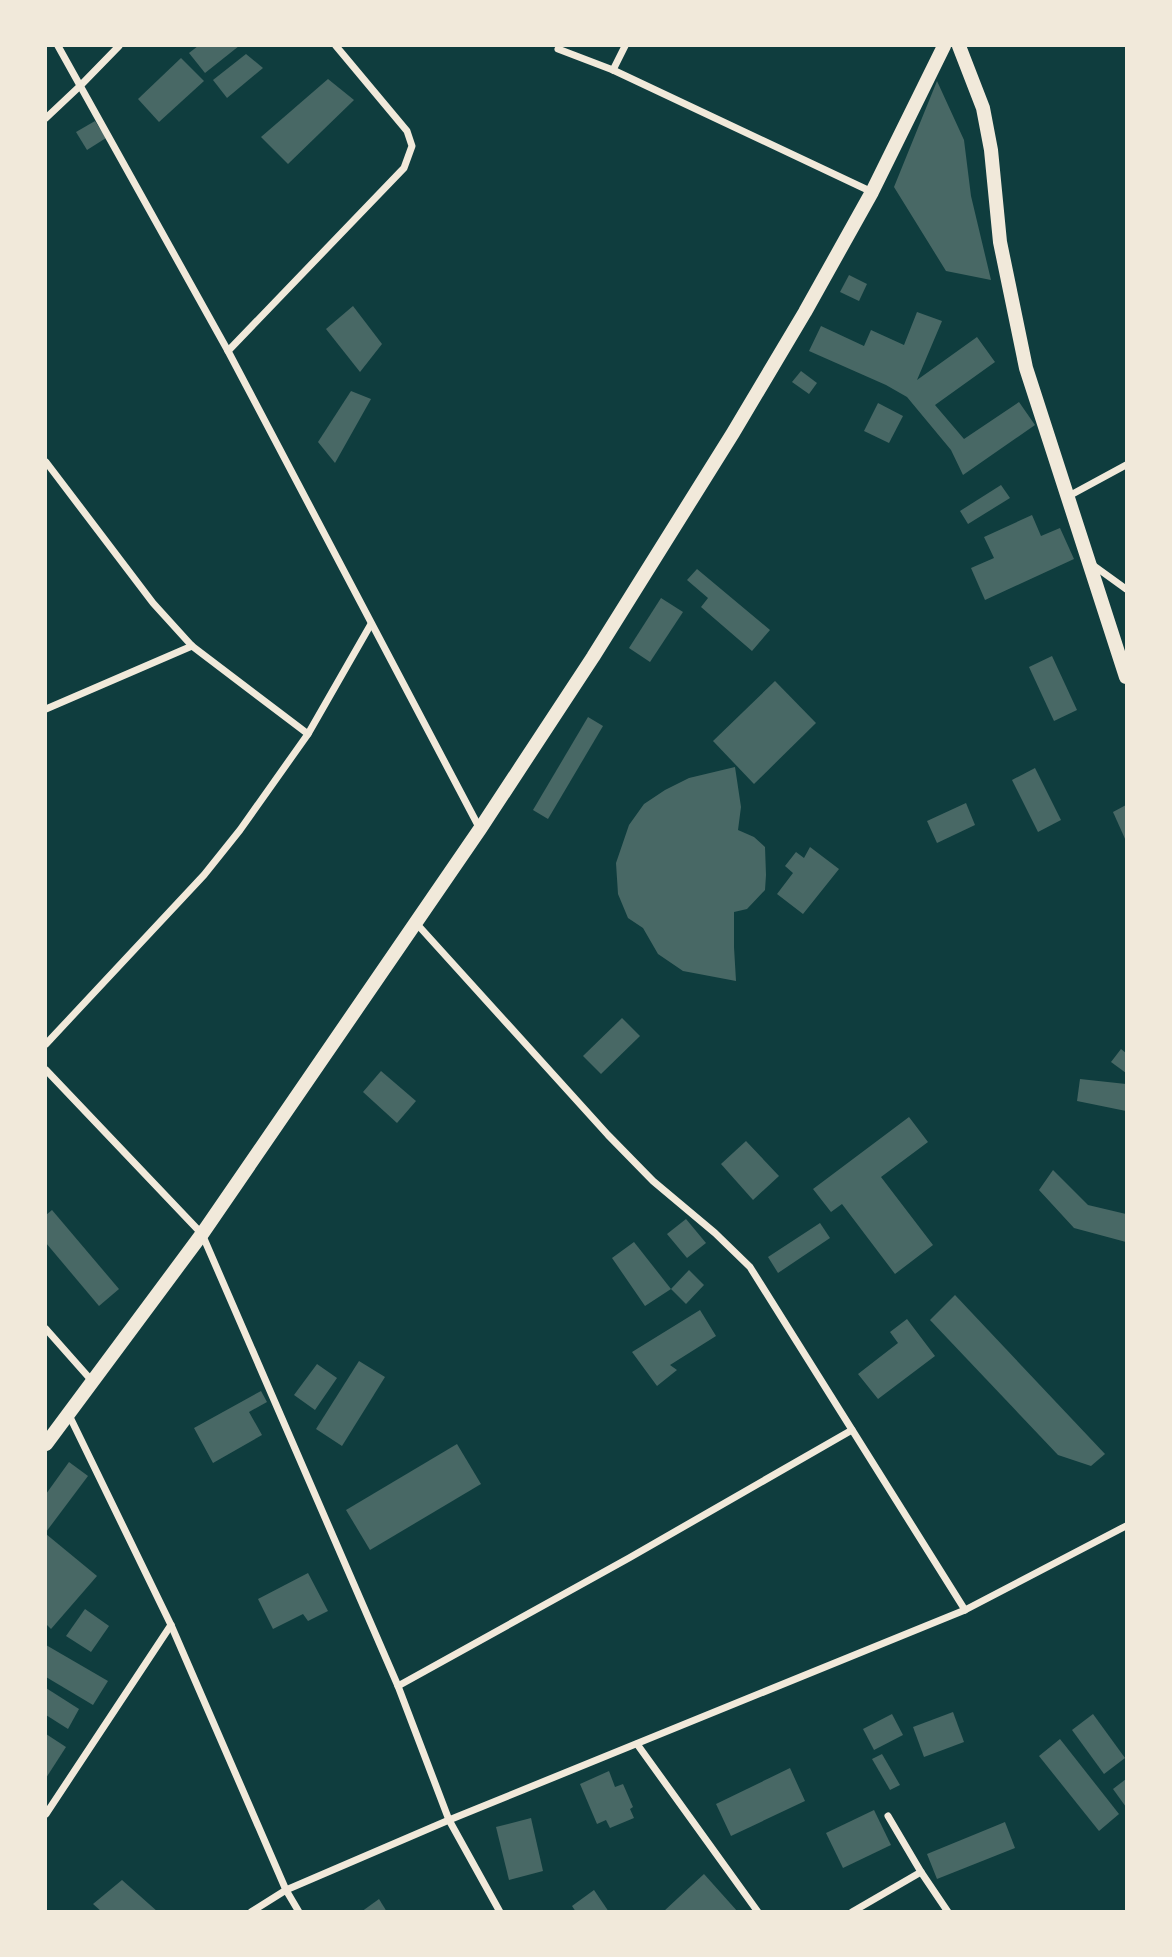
<svg xmlns="http://www.w3.org/2000/svg" width="1172" height="1957" font-family="Jost,sans-serif">
<rect width="100%" height="100%" fill="#0f3d3e"/>
<g fill="#486865">
<path d="M 198,46 L 239,46 L 205,73 L 189,53 Z"/>
<path d="M 246,54 L 263,68 L 227,98 L 213,80 Z"/>
<path d="M 181,58 L 204,81 L 159,122 L 138,99 Z"/>
<path d="M 328,79 L 354,100 L 288,164 L 261,137 Z"/>
<path d="M 937,81 L 964,140 L 971,196 L 991,280 L 946,271 L 894,187 Z"/>
<path d="M 95,121 L 106,138 L 87,150 L 76,132 Z"/>
<path d="M 849,275 L 867,284 L 859,301 L 840,292 Z"/>
<path d="M 353,306 L 382,344 L 360,372 L 326,329 Z"/>
<path d="M 917,312 L 942,321 L 917,380 L 977,337 L 995,362 L 935,405 L 964,439 L 1019,402 L 1035,425 L 963,475 L 951,450 L 907,397 L 886,385 L 809,351 L 821,326 L 864,346 L 871,330 L 904,345 Z"/>
<path d="M 801,371 L 817,383 L 809,394 L 792,382 Z"/>
<path d="M 351,391 L 371,399 L 335,463 L 318,442 Z"/>
<path d="M 878,403 L 903,416 L 889,443 L 864,431 Z"/>
<path d="M 1001,485 L 1010,498 L 968,524 L 960,511 Z"/>
<path d="M 1032,515 L 1041,536 L 1060,528 L 1074,559 L 985,600 L 971,568 L 994,558 L 984,537 Z"/>
<path d="M 697,569 L 770,630 L 752,651 L 701,607 L 708,598 L 687,580 Z"/>
<path d="M 661,598 L 683,612 L 650,662 L 629,648 Z"/>
<path d="M 1052,656 L 1077,710 L 1054,721 L 1029,667 Z"/>
<path d="M 775,681 L 816,723 L 754,784 L 713,741 Z"/>
<path d="M 588,717 L 603,726 L 548,819 L 533,810 Z"/>
<path d="M 735,767 L 741,807 L 738,830 L 754,837 L 765,847 L 766,875 L 765,890 L 747,909 L 734,912 L 734,947 L 736,981 L 683,971 L 658,954 L 643,928 L 628,918 L 618,894 L 616,863 L 629,825 L 644,804 L 665,790 L 689,778 Z"/>
<path d="M 1035,768 L 1061,820 L 1038,832 L 1012,780 Z"/>
<path d="M 966,803 L 975,825 L 937,843 L 927,821 Z"/>
<path d="M 1126,805 L 1126,841 L 1113,812 Z"/>
<path d="M 810,847 L 839,869 L 803,914 L 777,894 L 793,873 L 785,866 L 796,852 L 804,858 Z"/>
<path d="M 622,1018 L 640,1036 L 601,1074 L 583,1056 Z"/>
<path d="M 1121,1049 L 1126,1053 L 1126,1073 L 1111,1062 Z"/>
<path d="M 381,1071 L 416,1101 L 397,1123 L 363,1092 Z"/>
<path d="M 1080,1079 L 1126,1084 L 1126,1111 L 1077,1101 Z"/>
<path d="M 909,1117 L 928,1142 L 881,1177 L 933,1245 L 895,1274 L 842,1204 L 831,1212 L 813,1189 Z"/>
<path d="M 746,1141 L 779,1176 L 753,1200 L 721,1164 Z"/>
<path d="M 1053,1170 L 1088,1205 L 1126,1214 L 1126,1242 L 1074,1228 L 1039,1190 Z"/>
<path d="M 52,1210 L 119,1289 L 99,1306 L 46,1243 L 46,1215 Z"/>
<path d="M 686,1219 L 706,1243 L 687,1258 L 667,1234 Z"/>
<path d="M 820,1223 L 830,1238 L 778,1273 L 768,1257 Z"/>
<path d="M 634,1242 L 671,1289 L 645,1306 L 612,1258 Z"/>
<path d="M 689,1270 L 704,1285 L 686,1304 L 671,1289 Z"/>
<path d="M 955,1295 L 1105,1454 L 1091,1466 L 1058,1455 L 930,1320 Z"/>
<path d="M 700,1310 L 716,1336 L 670,1365 L 677,1370 L 657,1386 L 632,1352 Z"/>
<path d="M 907,1319 L 935,1356 L 878,1399 L 858,1374 L 898,1343 L 890,1332 Z"/>
<path d="M 359,1361 L 385,1377 L 342,1446 L 316,1429 Z"/>
<path d="M 317,1364 L 337,1378 L 315,1410 L 294,1395 Z"/>
<path d="M 261,1391 L 267,1402 L 249,1412 L 262,1435 L 213,1463 L 194,1428 Z"/>
<path d="M 457,1444 L 481,1484 L 370,1550 L 346,1510 Z"/>
<path d="M 69,1462 L 88,1476 L 46,1532 L 46,1494 Z"/>
<path d="M 46,1534 L 97,1576 L 51,1629 L 46,1624 Z"/>
<path d="M 308,1573 L 328,1611 L 308,1621 L 303,1614 L 273,1629 L 258,1599 Z"/>
<path d="M 85,1609 L 109,1626 L 91,1652 L 66,1636 Z"/>
<path d="M 46,1645 L 108,1681 L 93,1705 L 46,1677 Z"/>
<path d="M 46,1688 L 79,1709 L 68,1729 L 46,1715 Z"/>
<path d="M 953,1712 L 964,1742 L 924,1757 L 913,1727 Z"/>
<path d="M 892,1714 L 903,1735 L 874,1750 L 863,1729 Z"/>
<path d="M 1093,1714 L 1125,1758 L 1104,1774 L 1072,1730 Z"/>
<path d="M 46,1734 L 66,1747 L 46,1778 Z"/>
<path d="M 1060,1739 L 1119,1814 L 1099,1831 L 1039,1756 Z"/>
<path d="M 882,1754 L 900,1785 L 890,1790 L 872,1759 Z"/>
<path d="M 790,1768 L 805,1801 L 731,1836 L 716,1804 Z"/>
<path d="M 609,1771 L 615,1787 L 623,1784 L 633,1807 L 630,1809 L 634,1818 L 610,1828 L 606,1820 L 597,1824 L 580,1784 Z"/>
<path d="M 1126,1779 L 1126,1807 L 1113,1789 Z"/>
<path d="M 874,1810 L 891,1845 L 843,1868 L 826,1833 Z"/>
<path d="M 531,1818 L 543,1871 L 509,1880 L 496,1827 Z"/>
<path d="M 1005,1822 L 1015,1848 L 937,1879 L 927,1854 Z"/>
<path d="M 704,1874 L 738,1912 L 663,1912 L 678,1898 Z"/>
<path d="M 122,1880 L 158,1912 L 102,1912 L 93,1904 Z"/>
<path d="M 594,1890 L 609,1912 L 576,1912 L 572,1906 Z"/>
<path d="M 379,1899 L 387,1912 L 361,1912 Z"/>
</g>
<g fill="none" stroke-linecap="round" stroke-linejoin="round">
<g stroke="#f1e9da" stroke-width="7">
<path d="M 58,46 L 228,351 L 480,829"/>
<path d="M 558,49 L 613,70 L 872,192"/>
<path d="M 613,70 L 625,46"/>
<path d="M 46,118 L 81,85 L 119,46"/>
<path d="M 228,351 L 404,168 L 412,146 L 407,131 L 336,46"/>
<path d="M 46,462 L 153,603 L 192,646 L 308,734"/>
<path d="M 1067,497 L 1126,465"/>
<path d="M 1090,563 L 1126,589"/>
<path d="M 46,709 L 192,646"/>
<path d="M 416,923 L 608,1135 L 653,1181 L 715,1233 L 750,1267 L 965,1610"/>
<path d="M 46,1044 L 204,875 L 240,830 L 308,734 L 371,624"/>
<path d="M 46,1070 L 202,1234 L 398,1686 L 449,1820 L 500,1912"/>
<path d="M 46,1329 L 92,1381"/>
<path d="M 69,1415 L 171,1625 L 286,1890 L 299,1912"/>
<path d="M 398,1686 L 629,1558 L 852,1430"/>
<path d="M 637,1744 L 758,1912"/>
<path d="M 46,1814 L 171,1625"/>
<path d="M 888,1816 L 921,1872 L 948,1912"/>
<path d="M 251,1912 L 286,1890 L 449,1820 L 965,1610 L 1126,1526"/>
<path d="M 852,1912 L 921,1872"/>
</g>
<g stroke="#f1e9da" stroke-width="14">
<path d="M 959,46 L 983,108 L 991,150 L 1000,242 L 1026,368 L 1126,677"/>
<path d="M 46,1444 L 202,1234 L 480,829 L 593,657 L 733,433 L 805,312 L 872,192 L 944,46"/>
</g>
</g>
<rect width="1172" height="1957" fill="none" stroke="#f1e9da" stroke-width="94"/>
</svg>
